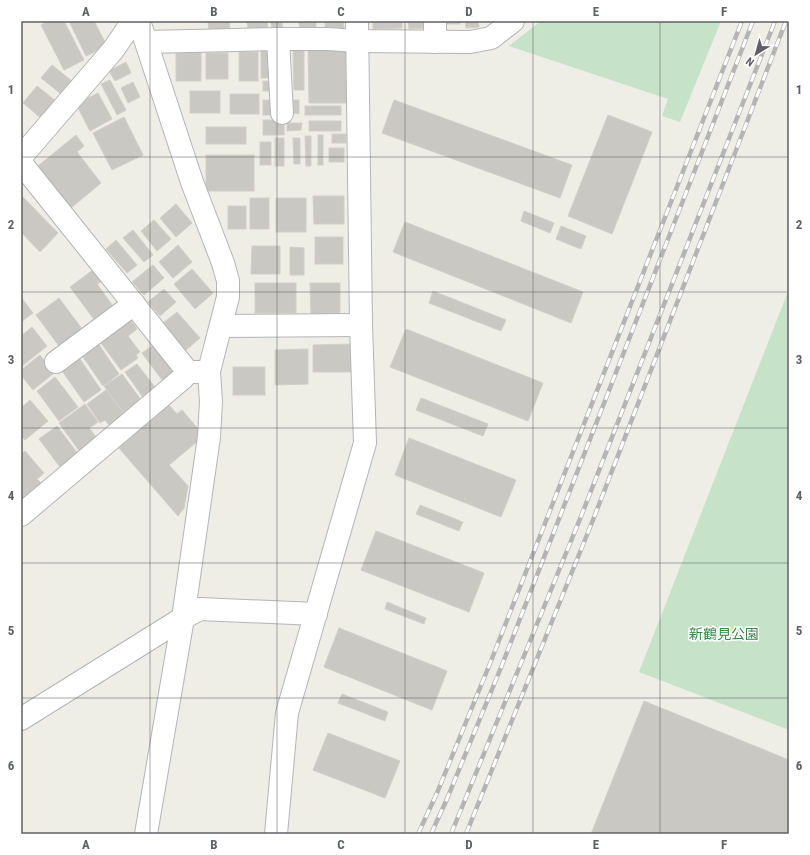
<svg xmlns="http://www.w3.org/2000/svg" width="810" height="855" font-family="'Roboto Condensed','Noto Sans JP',sans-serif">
<rect width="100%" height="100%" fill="#eeede6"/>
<g fill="#c6e3c9">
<path d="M 541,21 L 721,21 L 680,122 L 662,116 L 668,99 L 509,46 Z"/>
<path d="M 789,289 L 789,730 L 639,672 Z"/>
</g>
<g fill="#cac8c3" stroke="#d2cfc5">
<path d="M 49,21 L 64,21 L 84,60 L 64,70 L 41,25 Z"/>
<path d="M 69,21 L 94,21 L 107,46 L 86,56 Z"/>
<path d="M 208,21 L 229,21 L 230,31 L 209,32 Z"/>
<path d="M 247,21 L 267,21 L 268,29 L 248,30 Z"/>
<path d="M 299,21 L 316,21 L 316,28 L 300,29 Z"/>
<path d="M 325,21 L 343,21 L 344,28 L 325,29 Z"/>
<path d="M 373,21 L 402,21 L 402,28 L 373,29 Z"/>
<path d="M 408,21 L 426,21 L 427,28 L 409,29 Z"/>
<rect x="445" y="21" width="15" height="3"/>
<path d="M 465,21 L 478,21 L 479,27 L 466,28 Z"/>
<path d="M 271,22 L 282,22 L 283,34 L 272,34 Z"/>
<path d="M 308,49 L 346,49 L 347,103 L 309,103 Z"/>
<rect x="176" y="50" width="25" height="31"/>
<rect x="261" y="50" width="13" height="28"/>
<path d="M 293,50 L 304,50 L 304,90 L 294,90 Z"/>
<rect x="239" y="52" width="19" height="29"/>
<rect x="206" y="53" width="22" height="26"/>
<path d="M 126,62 L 131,73 L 115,81 L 109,71 Z"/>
<path d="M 52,65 L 72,81 L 61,94 L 41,78 Z"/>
<path d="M 110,80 L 126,110 L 117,115 L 101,84 Z"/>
<rect x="263" y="81" width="7" height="10"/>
<path d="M 133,82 L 140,97 L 128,103 L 121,88 Z"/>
<path d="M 37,86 L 56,101 L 42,119 L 23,103 Z"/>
<rect x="190" y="91" width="30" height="22"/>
<path d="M 98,93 L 112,119 L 90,131 L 76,104 Z"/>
<rect x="230" y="94" width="29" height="20"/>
<rect x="263" y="100" width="11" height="15"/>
<path d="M 293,100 L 299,100 L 299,114 L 294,113 Z"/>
<path d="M 394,100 L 572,165 L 560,198 L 382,133 Z"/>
<rect x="305" y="106" width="36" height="9"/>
<path d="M 608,115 L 652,132 L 612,234 L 568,216 Z"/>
<path d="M 124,117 L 143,155 L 112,170 L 93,133 Z"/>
<rect x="263" y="120" width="21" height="15"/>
<rect x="309" y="121" width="32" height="10"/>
<path d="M 287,123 L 302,123 L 301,130 L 287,131 Z"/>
<rect x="206" y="127" width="40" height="17"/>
<rect x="332" y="134" width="14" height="9"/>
<path d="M 76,135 L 84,146 L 77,152 L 101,183 L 71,208 L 38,166 Z"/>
<rect x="318" y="135" width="5" height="30"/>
<path d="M 305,136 L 311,136 L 311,166 L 306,166 Z"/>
<rect x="275" y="138" width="9" height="28"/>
<path d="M 293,138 L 300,138 L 300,164 L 294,164 Z"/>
<rect x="260" y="142" width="11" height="23"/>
<rect x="329" y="148" width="15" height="14"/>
<rect x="206" y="155" width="48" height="36"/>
<path d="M 21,195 L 58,233 L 40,252 L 21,232 Z"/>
<path d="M 313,196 L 344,196 L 344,224 L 314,224 Z"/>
<rect x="250" y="198" width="19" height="31"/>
<rect x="276" y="198" width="30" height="34"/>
<path d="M 176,204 L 192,223 L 176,237 L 160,218 Z"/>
<rect x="228" y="206" width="18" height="23"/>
<path d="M 524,211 L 554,223 L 550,233 L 521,221 Z"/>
<path d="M 154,220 L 171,239 L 157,251 L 141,231 Z"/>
<path d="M 405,222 L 583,292 L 571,323 L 393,252 Z"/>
<path d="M 561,226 L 586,236 L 581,249 L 556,239 Z"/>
<path d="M 133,230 L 153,255 L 144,262 L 123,238 Z"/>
<rect x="315" y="237" width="28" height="27"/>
<path d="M 116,240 L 137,265 L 127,273 L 106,249 Z"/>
<path d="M 178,245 L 192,262 L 173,278 L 159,262 Z"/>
<path d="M 252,246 L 280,246 L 280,274 L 251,274 Z"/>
<path d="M 290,247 L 304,248 L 304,275 L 290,275 Z"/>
<path d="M 153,265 L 164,278 L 144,295 L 132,282 Z"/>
<path d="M 97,267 L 105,279 L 97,284 L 115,309 L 96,322 L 70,287 Z"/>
<path d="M 192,269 L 213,293 L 195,309 L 174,284 Z"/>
<rect x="255" y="283" width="41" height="30"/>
<path d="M 310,283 L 340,283 L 340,313 L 311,314 Z"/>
<path d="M 164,289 L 176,302 L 160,316 L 148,302 Z"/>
<path d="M 433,291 L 506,320 L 501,331 L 429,303 Z"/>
<path d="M 21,297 L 33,313 L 21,322 Z"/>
<path d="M 59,298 L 85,333 L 62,350 L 36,315 Z"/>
<path d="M 177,312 L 200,338 L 186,350 L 163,323 Z"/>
<path d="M 128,317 L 137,329 L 128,336 L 140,352 L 136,355 L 138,358 L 121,370 L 98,339 Z"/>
<path d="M 32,327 L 47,346 L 21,367 L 21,336 Z"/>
<path d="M 406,329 L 543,383 L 528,421 L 390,367 Z"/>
<path d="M 97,342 L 119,374 L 103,386 L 81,354 Z"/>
<path d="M 158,342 L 181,372 L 165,384 L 142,353 Z"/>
<path d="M 353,344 L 352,372 L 313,372 L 313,345 Z"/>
<path d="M 308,349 L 308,384 L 275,385 L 275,350 Z"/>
<path d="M 40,355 L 54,373 L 33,390 L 21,375 L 21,370 Z"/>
<path d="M 78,356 L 101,390 L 84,402 L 60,368 Z"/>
<path d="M 137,364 L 158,391 L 145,400 L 125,372 Z"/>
<rect x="233" y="367" width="32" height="28"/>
<path d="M 122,374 L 144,404 L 127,417 L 104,386 Z"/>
<path d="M 55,377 L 78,407 L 59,421 L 37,391 Z"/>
<path d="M 106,390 L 127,418 L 112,429 L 105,420 L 100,423 L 87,404 Z"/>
<path d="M 421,398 L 488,424 L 483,436 L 416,410 Z"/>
<path d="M 30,400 L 48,421 L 25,440 L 21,435 L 21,408 Z"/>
<path d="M 85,404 L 98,422 L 89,428 L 100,442 L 83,456 L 59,423 Z"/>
<path d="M 168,404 L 177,414 L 182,410 L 204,436 L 169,465 L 188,486 L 184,508 L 178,516 L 118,447 Z"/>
<path d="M 57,426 L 81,458 L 63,471 L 39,439 Z"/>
<path d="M 409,438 L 516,480 L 501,517 L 395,475 Z"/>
<path d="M 25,451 L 44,473 L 37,479 L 45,487 L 26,504 L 21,498 L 21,454 Z"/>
<path d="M 420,505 L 463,522 L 459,531 L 416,514 Z"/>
<path d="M 376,531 L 484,573 L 469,612 L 361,570 Z"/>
<path d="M 387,602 L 426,618 L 424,624 L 385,609 Z"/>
<path d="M 339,628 L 447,671 L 432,710 L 324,667 Z"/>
<path d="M 342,694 L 388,712 L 385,721 L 338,703 Z"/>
<path d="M 644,701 L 789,760 L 789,834 L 591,834 Z"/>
<path d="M 328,733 L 400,761 L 385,798 L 313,770 Z"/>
</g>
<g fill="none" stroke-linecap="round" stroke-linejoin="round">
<g stroke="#b3b5b9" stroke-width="24">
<g id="minor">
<path d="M 139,21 L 192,182 L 223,263 L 228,281 L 228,297 L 209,371 L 211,402 L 209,437 L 183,618 L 146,834"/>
<path d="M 278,39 L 282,113"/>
<path d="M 147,42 L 278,39 L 328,39 L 357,41 L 470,42 L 491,38 L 513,21"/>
<path d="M 435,42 L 435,21"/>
<path d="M 21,157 L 113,50 L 133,21"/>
<path d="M 21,163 L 188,372"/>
<path d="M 221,326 L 361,325"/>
<path d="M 56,362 L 134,304"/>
<path d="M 21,515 L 183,378 L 188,372 L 202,372"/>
<path d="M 21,719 L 183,618 L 200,609 L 316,614"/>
<path d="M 276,834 L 287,713 L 365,443 L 361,325 L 357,21"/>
</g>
</g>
<use href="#minor" stroke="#fff" stroke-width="22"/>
<g stroke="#b4b4b5" stroke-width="4.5">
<g id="rail">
<path d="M 418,834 L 437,793 L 491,661 L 742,21"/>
<path d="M 431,834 L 447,799 L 502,665 L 753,21"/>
<path d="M 451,834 L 580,519 L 775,21"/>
<path d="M 466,834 L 593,520 L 786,21"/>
</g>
</g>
<use href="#rail" stroke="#fff" stroke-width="3" stroke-dasharray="9" stroke-linecap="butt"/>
</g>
<path fill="none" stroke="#5e6065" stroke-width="1" stroke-opacity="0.55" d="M 150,21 L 150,834M 277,21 L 277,834M 405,21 L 405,834M 533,21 L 533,834M 660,21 L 660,834M 21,157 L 789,157M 21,292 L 789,292M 21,428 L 789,428M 21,563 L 789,563M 21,698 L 789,698"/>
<g text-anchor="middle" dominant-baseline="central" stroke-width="3" stroke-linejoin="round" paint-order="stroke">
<g font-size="14" fill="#408149" stroke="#fff">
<text x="724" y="634">新鶴見公園</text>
</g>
</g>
<rect width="810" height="855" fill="none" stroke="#ffffff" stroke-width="44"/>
<g transform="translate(756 54) rotate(217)" stroke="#ffffff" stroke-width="3" paint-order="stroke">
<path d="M0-3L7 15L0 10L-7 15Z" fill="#5e6065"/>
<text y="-6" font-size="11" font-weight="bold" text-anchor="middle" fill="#5e6065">N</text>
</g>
<rect x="22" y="22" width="766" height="811" fill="none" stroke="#5e6065" stroke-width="1.5"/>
<g font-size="13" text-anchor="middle" font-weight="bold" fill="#5e6065">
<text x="86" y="16">A</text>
<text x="214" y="16">B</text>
<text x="341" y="16">C</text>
<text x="469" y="16">D</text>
<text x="596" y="16">E</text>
<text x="724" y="16">F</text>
<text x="11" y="94">1</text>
<text x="799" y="94">1</text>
<text x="11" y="229">2</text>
<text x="799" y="229">2</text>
<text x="11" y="364">3</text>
<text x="799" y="364">3</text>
<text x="11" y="500">4</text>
<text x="799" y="500">4</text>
<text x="11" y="635">5</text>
<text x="799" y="635">5</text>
<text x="11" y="770">6</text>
<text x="799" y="770">6</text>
<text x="86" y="849">A</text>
<text x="214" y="849">B</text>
<text x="341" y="849">C</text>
<text x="469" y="849">D</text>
<text x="596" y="849">E</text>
<text x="724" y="849">F</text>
</g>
</svg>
